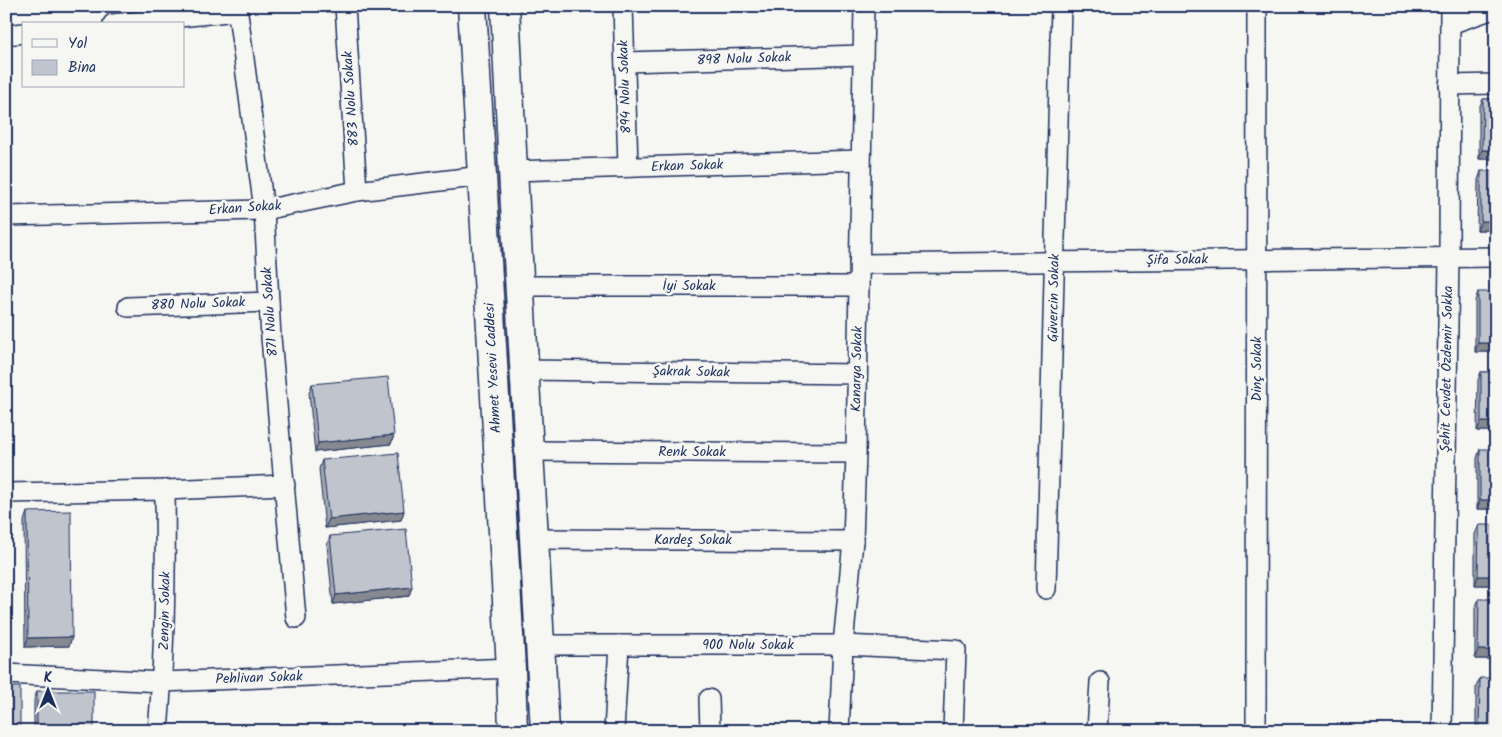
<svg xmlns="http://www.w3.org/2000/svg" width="1502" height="737" font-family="Kalam,sans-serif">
<rect width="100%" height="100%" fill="#f6f6f2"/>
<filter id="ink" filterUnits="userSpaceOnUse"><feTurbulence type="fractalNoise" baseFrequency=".02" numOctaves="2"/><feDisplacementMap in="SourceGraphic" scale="10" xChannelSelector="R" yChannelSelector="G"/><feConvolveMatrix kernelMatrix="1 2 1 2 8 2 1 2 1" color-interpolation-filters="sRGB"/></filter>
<g filter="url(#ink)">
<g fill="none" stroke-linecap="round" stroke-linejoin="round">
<g stroke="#1b2f5e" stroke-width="22">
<g id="street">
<path d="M 237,6 L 264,210 L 271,337 L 296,618"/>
<path d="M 345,6 L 357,191"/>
<path d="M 623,6 L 628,167"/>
<path d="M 113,24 L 237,11"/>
<path d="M 1450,24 L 1496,8"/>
<path d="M 6,35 L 24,33"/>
<path d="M 625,62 L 862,55"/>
<path d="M 1449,85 L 1496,84"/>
<path d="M 513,171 L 860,160"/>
<path d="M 6,216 L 264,210 L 357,191 L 482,176"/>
<path d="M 859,264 L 1496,257"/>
<path d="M 520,286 L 859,286"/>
<path d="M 128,307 L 269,302"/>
<path d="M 524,370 L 857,374"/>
<path d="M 529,451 L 856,453"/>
<path d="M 6,493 L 165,490 L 285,485"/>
<path d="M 534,539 L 853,541"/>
<path d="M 1046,589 L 1061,6"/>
<path d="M 540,645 L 843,645 L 956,650 L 953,731"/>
<path d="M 6,674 L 162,682 L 511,668"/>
<path d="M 709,699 L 710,731"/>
<path d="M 158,731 C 165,650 166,571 165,490"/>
<path d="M 614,731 L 619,645"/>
<path d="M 839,731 L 843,645 L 853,541 L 856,453 L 864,6"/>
<path d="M 1097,731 L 1100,682"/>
<path d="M 1256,731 L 1257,6"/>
<path d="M 1442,731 L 1449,257 L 1450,6"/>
</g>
</g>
<g stroke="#1b2f5e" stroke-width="31">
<g id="secondary">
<path d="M 472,6 L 511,668 L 513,731"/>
<path d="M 505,6 L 513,171 L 545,731"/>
</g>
</g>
<use href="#street" stroke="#f6f6f2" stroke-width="19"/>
<use href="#secondary" stroke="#f6f6f2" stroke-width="28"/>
</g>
<g fill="#a5a9b0" stroke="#1b2f5e">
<path d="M 1483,99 L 1496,99 L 1496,159 L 1479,159 L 1479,108 Z"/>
<path d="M 1481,171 L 1496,230 L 1477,230 L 1478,180 Z"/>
<path d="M 1478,292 L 1496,352 L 1475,352 L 1475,301 Z"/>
<path d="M 1481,372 L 1496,372 L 1496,431 L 1477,431 L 1478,380 Z"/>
<path d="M 312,384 L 394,435 L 391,444 L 315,452 L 309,393 Z"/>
<path d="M 1480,449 L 1496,509 L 1477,509 L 1477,458 Z"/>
<path d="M 322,460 L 404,511 L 401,520 L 325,528 L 319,469 Z"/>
<path d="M 27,512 L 72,637 L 69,646 L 25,647 L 24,521 Z"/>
<path d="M 1479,525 L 1496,585 L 1475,585 L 1475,534 Z"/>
<path d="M 330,536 L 409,596 L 333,604 L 327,545 Z"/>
<path d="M 1479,599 L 1496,659 L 1475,659 L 1475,608 Z"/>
<path d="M 1480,678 L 1496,731 L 1476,731 L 1476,687 Z"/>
<path d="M 37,691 L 94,731 L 34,731 L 34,700 Z"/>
</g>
<g fill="#868990" stroke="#1b2f5e">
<path d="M 1482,150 L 1496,150 L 1496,159 L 1479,159 Z"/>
<path d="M 1481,221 L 1496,221 L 1496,230 L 1477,230 Z"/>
<path d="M 1478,343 L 1496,343 L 1496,352 L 1475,352 Z"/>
<path d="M 1481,422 L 1496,422 L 1496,431 L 1477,431 Z"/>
<path d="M 394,435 L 391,444 L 315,452 L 318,443 Z"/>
<path d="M 1480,500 L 1496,500 L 1496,509 L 1477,509 Z"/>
<path d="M 404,511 L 401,520 L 325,528 L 329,519 Z"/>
<path d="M 1478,576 L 1496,576 L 1496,585 L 1475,585 Z"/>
<path d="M 412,587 L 409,596 L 333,604 L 336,595 Z"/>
<path d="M 72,637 L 69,646 L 25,647 L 28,638 Z"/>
<path d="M 1478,650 L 1496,650 L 1496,659 L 1475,659 Z"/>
<path d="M 1479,729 L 1496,729 L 1496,731 L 1478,731 Z"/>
</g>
<g fill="#c0c4cd" stroke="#1b2f5e">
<path d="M 1483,99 L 1496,99 L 1496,150 L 1482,150 Z"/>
<rect x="1481" y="171" width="15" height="50"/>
<rect x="1478" y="292" width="18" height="51"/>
<rect x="1481" y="372" width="15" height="50"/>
<path d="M 388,377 L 394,435 L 318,443 L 312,384 Z"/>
<rect x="1480" y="449" width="16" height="51"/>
<path d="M 398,453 L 404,511 L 329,519 L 322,460 Z"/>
<path d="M 71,511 L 72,637 L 28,638 L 27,512 Z"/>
<path d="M 1479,525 L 1496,525 L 1496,576 L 1478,576 Z"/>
<path d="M 406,529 L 412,587 L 336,595 L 330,536 Z"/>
<path d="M 1479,599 L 1496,599 L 1496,650 L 1478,650 Z"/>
<path d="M 1480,678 L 1496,678 L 1496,729 L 1479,729 Z"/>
<rect x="6" y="687" width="14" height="44"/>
<rect x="37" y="691" width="57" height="40"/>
</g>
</g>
<g text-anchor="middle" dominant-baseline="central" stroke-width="5" stroke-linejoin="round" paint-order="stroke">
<g font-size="14" fill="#1b2f5e" stroke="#f6f6f2">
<text transform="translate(744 59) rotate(-2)">898 Nolu Sokak</text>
<text transform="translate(625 87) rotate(-92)">894 Nolu Sokak</text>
<text transform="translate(351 99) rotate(-94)">883 Nolu Sokak</text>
<text transform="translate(687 166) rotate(-2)">Erkan Sokak</text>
<text transform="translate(245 208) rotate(-4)">Erkan Sokak</text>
<text transform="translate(1177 260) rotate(-1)">Şifa Sokak</text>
<text x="689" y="286">İyi Sokak</text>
<text transform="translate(1054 298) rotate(-89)">Güvercin Sokak</text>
<text transform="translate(198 304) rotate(-2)">880 Nolu Sokak</text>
<text transform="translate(270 312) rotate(-94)">871 Nolu Sokak</text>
<text transform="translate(493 368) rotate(-93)">Ahmet Yesevi Caddesi</text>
<text transform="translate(857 369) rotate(-89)">Kanarya Sokak</text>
<text transform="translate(1257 369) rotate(-90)">Dinç Sokak</text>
<text transform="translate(1447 369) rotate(-89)">Şehit Cevdet Özdemir Sokka</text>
<text transform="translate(691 372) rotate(1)">Şakrak Sokak</text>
<text x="692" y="452">Renk Sokak</text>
<text x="693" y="540">Kardeş Sokak</text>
<text transform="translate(165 611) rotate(-89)">Zengin Sokak</text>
<text x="748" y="645">900 Nolu Sokak</text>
<text transform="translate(259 678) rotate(-2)">Pehlivan Sokak</text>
</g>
</g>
<rect width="1502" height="737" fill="none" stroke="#f6f6f2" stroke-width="25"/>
<rect x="12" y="12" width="1477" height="712" fill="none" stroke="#1b2f5e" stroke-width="2" filter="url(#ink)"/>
<rect x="22" y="22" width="162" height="65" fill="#f6f6f2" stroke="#9ea6b7"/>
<rect x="32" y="39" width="25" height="8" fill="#f6f6f2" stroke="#9ea6b7"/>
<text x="68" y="48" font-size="15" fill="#1b2f5e">Yol</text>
<rect x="32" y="60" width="25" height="15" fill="#c0c4cd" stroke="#9ea6b7"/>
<text x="68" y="72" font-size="15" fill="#1b2f5e">Bina</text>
<g transform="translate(48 690)" stroke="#f6f6f2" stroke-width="4" paint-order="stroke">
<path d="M0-4L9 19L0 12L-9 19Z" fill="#1b2f5e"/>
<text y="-8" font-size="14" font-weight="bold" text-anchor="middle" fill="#1b2f5e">K</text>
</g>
</svg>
